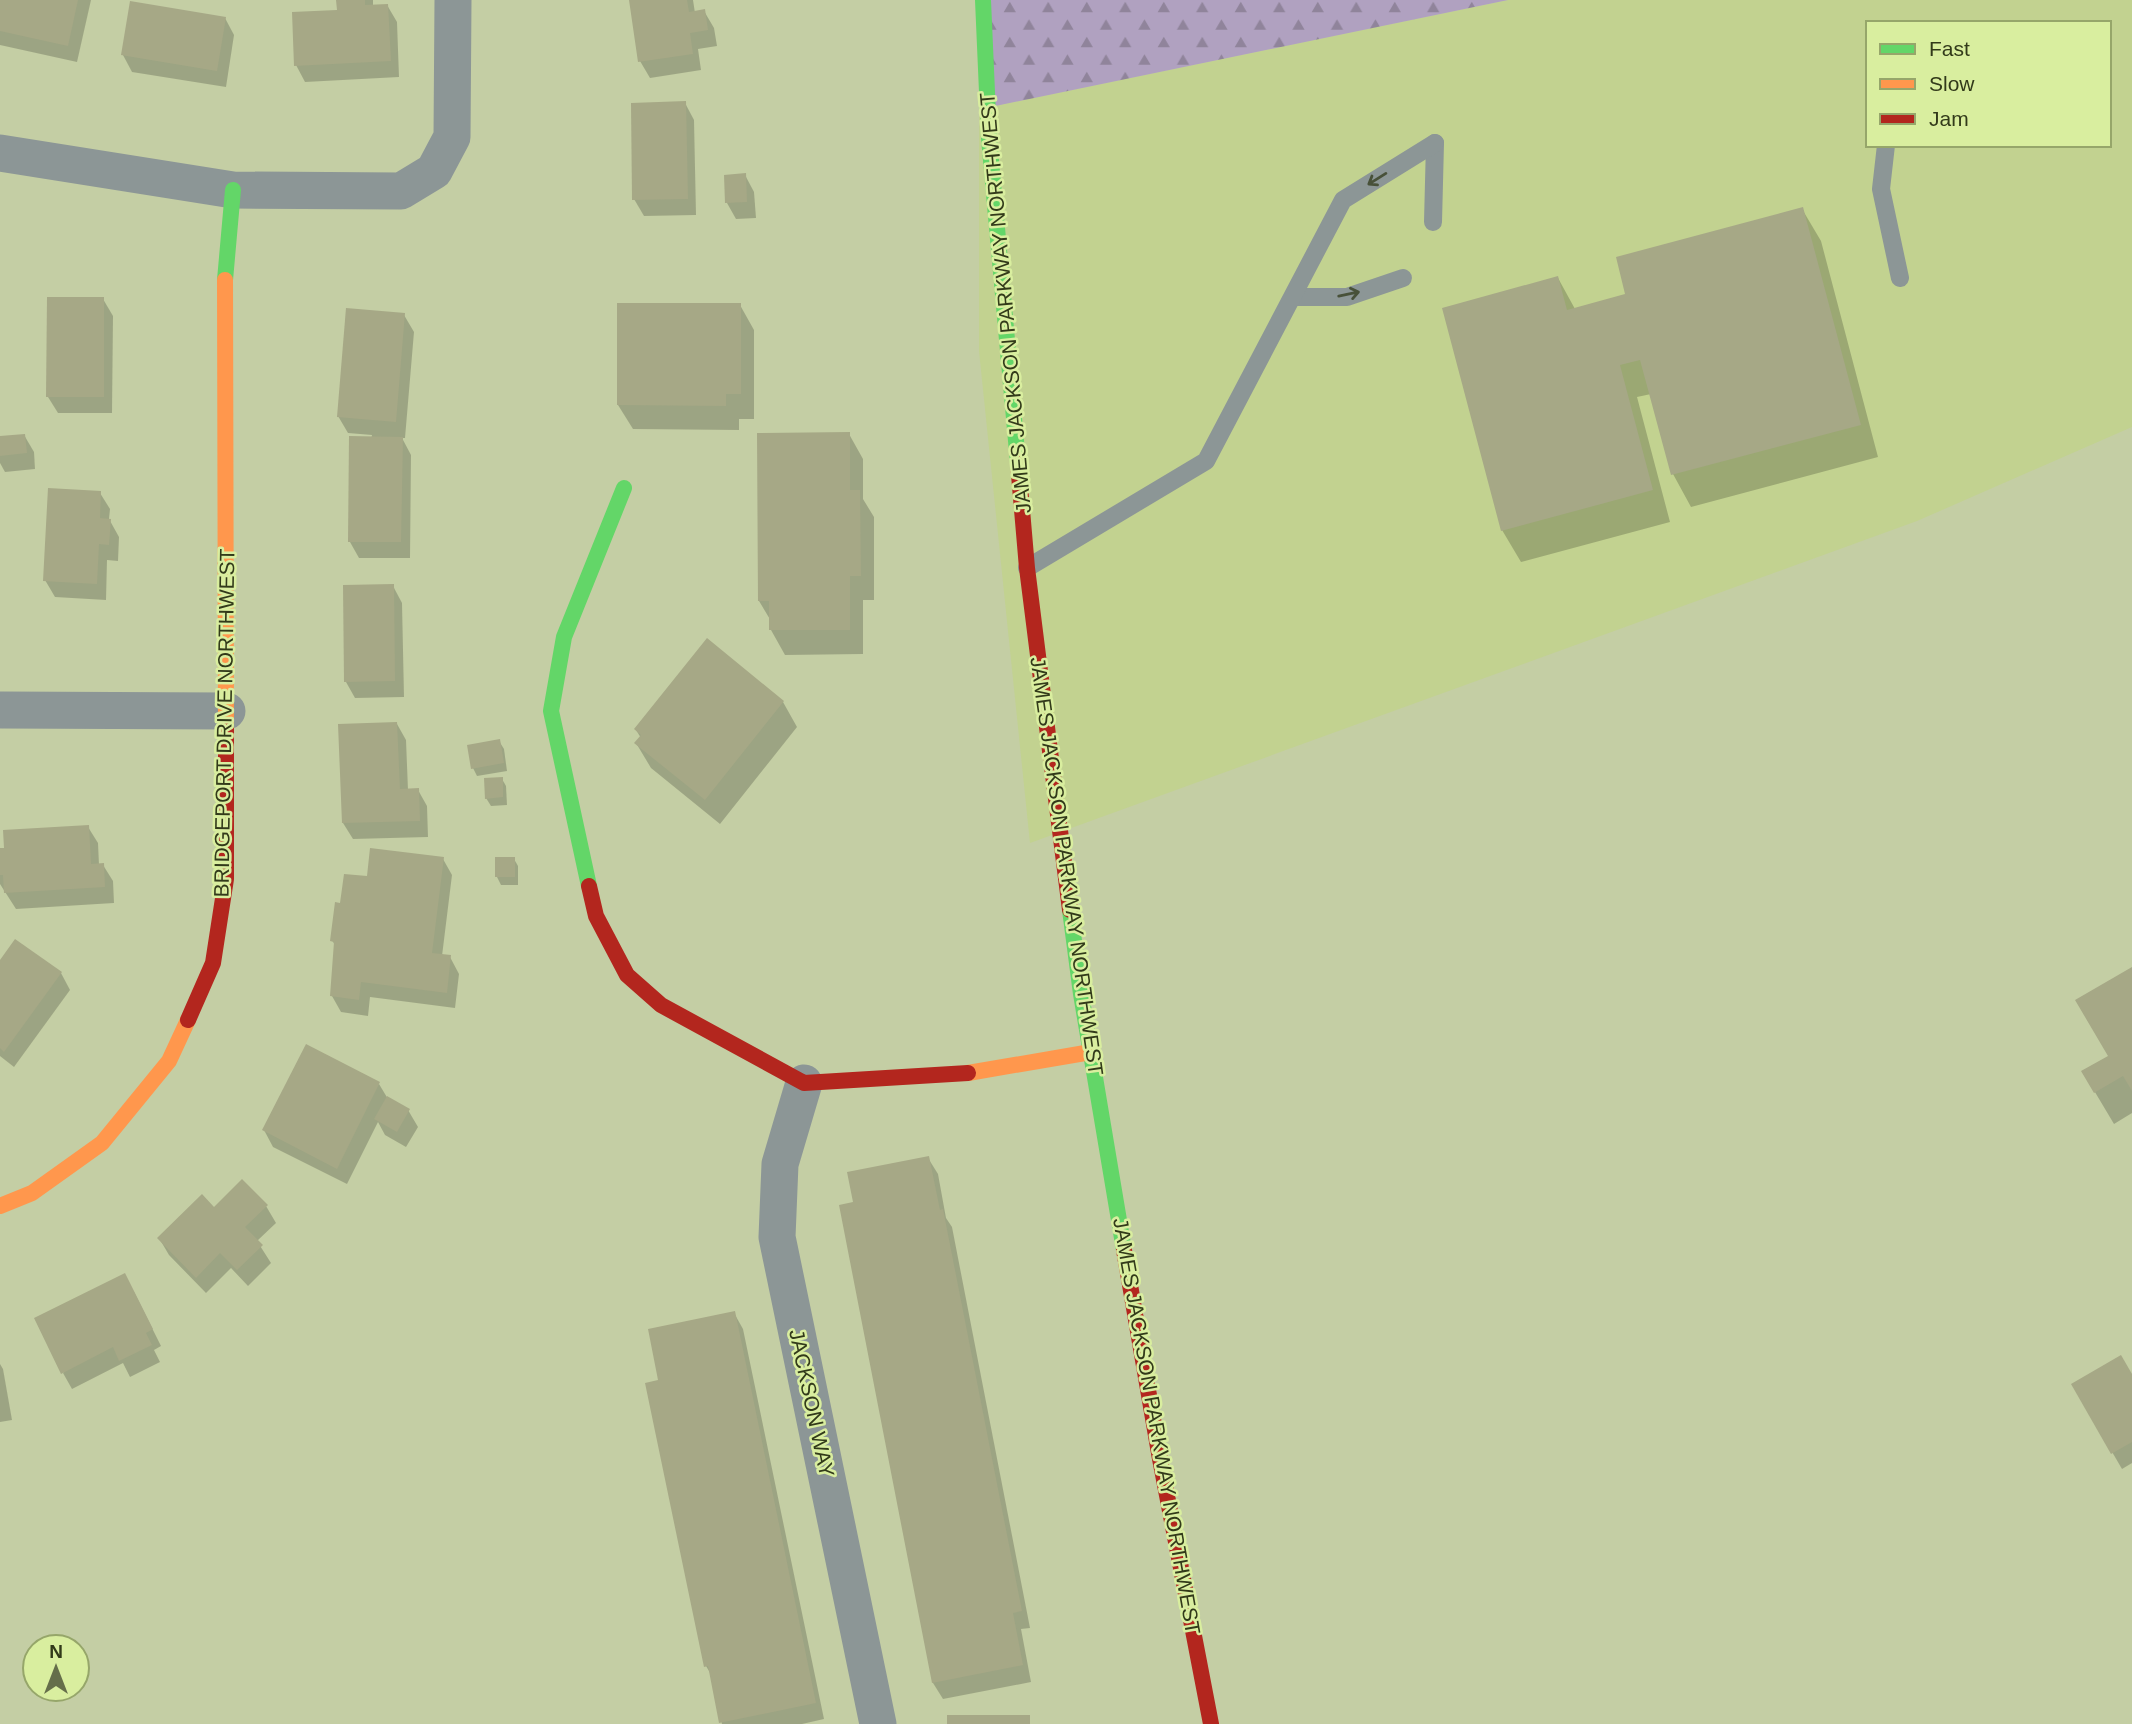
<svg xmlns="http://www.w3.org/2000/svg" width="2132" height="1724" font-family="Arial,sans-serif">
<defs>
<pattern id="forest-firs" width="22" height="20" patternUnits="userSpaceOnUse" patternTransform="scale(1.75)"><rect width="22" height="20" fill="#b0a1c0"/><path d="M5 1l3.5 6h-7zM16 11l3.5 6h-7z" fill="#90849b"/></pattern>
</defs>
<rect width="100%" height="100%" fill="#c4cea4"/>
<path fill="#c2d290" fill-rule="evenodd" d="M 1508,0 L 2132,0 L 2132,427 L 1917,521 L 1030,843 L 979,351 L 979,109 ZM 1868,23 L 2109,23 L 2109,145 L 1868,145 Z"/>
<path fill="url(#forest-firs)" d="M 979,0 L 1508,0 L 981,109 Z"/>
<g fill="#0003">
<path d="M 0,0 L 91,0 L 77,62 L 0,45 Z"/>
<path d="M 338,0 L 373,0 L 373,6 L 387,5 L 397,22 L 399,77 L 305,82 L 296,65 L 338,12 Z"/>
<path d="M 631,0 L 693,0 L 695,13 L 704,11 L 714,28 L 717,46 L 698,49 L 701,70 L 650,78 L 640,61 Z"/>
<path d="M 225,18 L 234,35 L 226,87 L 132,72 L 123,55 Z"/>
<path d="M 685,103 L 694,120 L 696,215 L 644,216 L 634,199 Z"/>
<path d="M 745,175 L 754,192 L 756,218 L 736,219 L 727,203 Z"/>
<path d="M 1802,209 L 1821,241 L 1878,457 L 1691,507 L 1673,474 L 1651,394 L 1637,397 L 1670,522 L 1521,562 L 1502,530 L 1558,278 L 1575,309 L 1627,295 Z"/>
<path d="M 103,299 L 113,316 L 112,413 L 58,413 L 48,397 Z"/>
<path d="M 740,305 L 754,330 L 754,419 L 739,419 L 739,430 L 633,429 L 618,405 Z"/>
<path d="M 404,315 L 414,332 L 405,438 L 402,438 L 411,455 L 410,558 L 359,558 L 350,542 L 372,435 L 348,433 L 338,416 Z"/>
<path d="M 849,434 L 863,459 L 863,499 L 874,517 L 874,600 L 863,600 L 863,654 L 785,655 L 771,630 L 771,621 L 759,601 Z"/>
<path d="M 24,435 L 34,452 L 35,469 L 5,472 L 0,463 L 0,438 Z"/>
<path d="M 100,493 L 110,509 L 109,519 L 119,537 L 118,561 L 107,560 L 106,600 L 55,597 L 45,580 Z"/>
<path d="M 393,586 L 402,603 L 404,697 L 355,698 L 346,682 Z"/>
<path d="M 707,641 L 783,702 L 797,727 L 720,824 L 651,768 L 636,743 L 641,738 L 636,730 Z"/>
<path d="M 397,724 L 406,740 L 408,790 L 418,790 L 427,806 L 428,837 L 353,839 L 343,823 L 340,726 Z"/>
<path d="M 499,741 L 504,749 L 507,771 L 477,776 L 473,768 Z"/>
<path d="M 502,779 L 506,786 L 507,805 L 491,806 L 486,798 Z"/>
<path d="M 88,827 L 98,843 L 99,865 L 103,865 L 113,881 L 114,903 L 16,909 L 0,884 L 0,850 Z"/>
<path d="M 443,859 L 452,875 L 442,956 L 450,957 L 459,974 L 455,1008 L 370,997 L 368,1016 L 341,1012 L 332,996 L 336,947 L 332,940 L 342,905 L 369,878 Z"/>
<path d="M 514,859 L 518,866 L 518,885 L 501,885 L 497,877 Z"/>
<path d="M 0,963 L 61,973 L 70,990 L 14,1067 L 0,1056 Z"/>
<path d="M 2132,969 L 2132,1113 L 2114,1124 L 2083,1072 L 2111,1057 Z"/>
<path d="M 379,1084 L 388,1099 L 408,1110 L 418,1127 L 406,1147 L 385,1135 L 378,1122 L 347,1184 L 273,1147 L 264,1130 Z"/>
<path d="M 928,1158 L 938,1174 L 946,1218 L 952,1227 L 1030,1628 L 1021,1629 L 1031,1682 L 943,1699 L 933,1683 L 841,1206 L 855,1203 Z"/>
<path d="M 266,1206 L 276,1223 L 257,1241 L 271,1263 L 248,1286 L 231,1268 L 206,1293 L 169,1255 L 159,1238 L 214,1209 Z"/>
<path d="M 134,1292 L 161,1346 L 154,1350 L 160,1362 L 130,1377 L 123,1363 L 72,1389 L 63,1373 Z"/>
<path d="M 734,1313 L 743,1329 L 824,1719 L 802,1724 L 722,1724 L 712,1676 L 706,1666 L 660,1382 Z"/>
<path d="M 0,1364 L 3,1369 L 12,1420 L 0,1422 Z"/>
<path d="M 2132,1377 L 2132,1463 L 2122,1469 L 2073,1385 Z"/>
</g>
<g fill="#a6a886">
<path d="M 0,0 L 78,0 L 68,46 L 0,31 Z"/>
<path d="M 336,0 L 365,0 L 365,5 L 388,4 L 391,61 L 294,66 L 292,12 L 337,10 Z"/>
<path d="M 629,0 L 687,0 L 689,12 L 705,9 L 708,30 L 690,33 L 693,54 L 638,62 Z"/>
<path d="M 130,1 L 226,17 L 217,71 L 121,55 Z"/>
<path d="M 686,101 L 688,199 L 632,200 L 631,103 Z"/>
<path d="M 746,173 L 747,202 L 725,203 L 724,175 Z"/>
<path d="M 1803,207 L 1861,425 L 1671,475 L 1640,360 L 1620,365 L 1653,490 L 1501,531 L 1442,308 L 1558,276 L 1567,310 L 1625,294 L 1616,257 Z"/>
<path d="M 47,297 L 104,297 L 104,397 L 46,397 Z"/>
<path d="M 617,303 L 741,303 L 741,394 L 726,394 L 726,406 L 617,405 Z"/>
<path d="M 346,308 L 405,313 L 396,422 L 337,417 Z"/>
<path d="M 850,432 L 850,490 L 860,490 L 861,576 L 850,576 L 850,630 L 769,630 L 769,601 L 758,601 L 757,433 Z"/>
<path d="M 25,434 L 27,453 L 0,456 L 0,436 Z"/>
<path d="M 349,436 L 403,437 L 401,542 L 348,542 Z"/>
<path d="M 48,488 L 101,491 L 100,518 L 111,519 L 109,545 L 99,544 L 97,584 L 43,581 Z"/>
<path d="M 394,584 L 395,681 L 344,682 L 343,585 Z"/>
<path d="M 707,638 L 784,701 L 705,800 L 634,743 L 641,735 L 634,729 Z"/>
<path d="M 397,722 L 400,789 L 419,788 L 420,821 L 342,823 L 338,724 Z"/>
<path d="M 500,739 L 504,763 L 471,769 L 467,745 Z"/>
<path d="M 503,777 L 503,797 L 485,799 L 484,778 Z"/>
<path d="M 89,825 L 91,864 L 104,863 L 105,887 L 4,893 L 3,875 L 0,875 L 0,848 L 4,848 L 3,830 Z"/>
<path d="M 370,848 L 444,857 L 432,953 L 451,955 L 447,993 L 361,982 L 359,1000 L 330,996 L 334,942 L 330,941 L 335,902 L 340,903 L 344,874 L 367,876 Z"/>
<rect x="495" y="857" width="20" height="20"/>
<path d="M 15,939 L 62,972 L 4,1052 L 0,1048 L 0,960 Z"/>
<path d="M 2132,967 L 2132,1091 L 2123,1076 L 2094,1093 L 2081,1071 L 2108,1056 L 2075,1000 Z"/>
<path d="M 306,1044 L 380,1082 L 337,1169 L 262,1130 Z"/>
<path d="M 387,1096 L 410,1109 L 397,1132 L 374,1119 Z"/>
<path d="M 929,1156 L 940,1210 L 943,1209 L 1022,1611 L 1013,1613 L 1023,1665 L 932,1683 L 839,1205 L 853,1202 L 847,1172 Z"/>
<path d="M 242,1179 L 268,1205 L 245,1227 L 263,1245 L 237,1270 L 220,1253 L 196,1278 L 157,1238 L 202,1194 L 214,1207 Z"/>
<path d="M 125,1273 L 153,1329 L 146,1333 L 152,1345 L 119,1361 L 113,1347 L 61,1374 L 34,1318 Z"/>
<path d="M 735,1311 L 816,1703 L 719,1723 L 708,1666 L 704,1667 L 645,1383 L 658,1380 L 648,1329 Z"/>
<path d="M 2121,1355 L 2132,1374 L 2132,1442 L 2111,1454 L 2071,1384 Z"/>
<rect x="947" y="1715" width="83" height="9"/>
</g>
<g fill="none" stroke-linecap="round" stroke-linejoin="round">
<g stroke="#8c9696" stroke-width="18">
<path d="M 1886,145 L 1881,189 L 1900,278"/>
<path d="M 1433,222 L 1435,143"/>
<path d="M 1293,297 L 1347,297 L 1403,278"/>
<path d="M 1027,568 L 1206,461 L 1343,200 L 1435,143"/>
</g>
<g stroke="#8c9696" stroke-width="37">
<path d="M 0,153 L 233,190 L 401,191 L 434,171 L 452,137 L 453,0"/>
<path d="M 0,710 L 227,711"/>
<path d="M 804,1083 L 780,1164 L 777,1237 L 878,1724"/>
</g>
<g stroke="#63d668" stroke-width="16">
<path d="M 983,0 L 989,138 L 1018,463"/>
<path d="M 225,280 L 233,190"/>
<path d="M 589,886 L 551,711 L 564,637 L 624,488"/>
<path d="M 1070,910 L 1081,994 L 1124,1250"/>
</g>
<g stroke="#ff974d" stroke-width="16">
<path d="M 225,280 L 226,727"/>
<path d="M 968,1073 L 1091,1052"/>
<path d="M 0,1206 L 32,1193 L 102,1143 L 169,1061 L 188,1020"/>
</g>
<g stroke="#b3261e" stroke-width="16">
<path d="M 1018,463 L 1027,568 L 1070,910"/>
<path d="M 589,886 L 596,916 L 627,975 L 661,1005 L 804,1083 L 968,1073"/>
<path d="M 188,1020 L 213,963 L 226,879 L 226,727"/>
<path d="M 1124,1250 L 1160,1459 L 1211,1724"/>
</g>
</g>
<defs><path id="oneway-shaft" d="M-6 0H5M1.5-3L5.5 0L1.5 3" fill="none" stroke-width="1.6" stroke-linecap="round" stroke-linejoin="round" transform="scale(1.75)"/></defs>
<g stroke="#485139">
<use href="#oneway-shaft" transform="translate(1377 179) rotate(148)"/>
<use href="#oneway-shaft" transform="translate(1349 294) rotate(-12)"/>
</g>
<g text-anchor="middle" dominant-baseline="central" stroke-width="5" stroke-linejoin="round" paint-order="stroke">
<g font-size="21" fill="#323a1a" stroke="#d9ee9f">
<text transform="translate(1005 303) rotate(-95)">JAMES JACKSON PARKWAY NORTHWEST</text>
<text transform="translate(224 723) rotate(-89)">BRIDGEPORT DRIVE NORTHWEST</text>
<text transform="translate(1067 866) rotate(82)">JAMES JACKSON PARKWAY NORTHWEST</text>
<text transform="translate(812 1403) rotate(78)">JACKSON WAY</text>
<text transform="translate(1157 1426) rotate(80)">JAMES JACKSON PARKWAY NORTHWEST</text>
</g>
</g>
<rect x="1866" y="21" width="245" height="126" fill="#d9ee9f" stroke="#96a66a" stroke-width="2"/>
<rect x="1880" y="44" width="35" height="10" fill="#63d668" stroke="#96a66a" stroke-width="2"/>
<text x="1929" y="56" font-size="21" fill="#323a1a">Fast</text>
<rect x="1880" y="79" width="35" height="10" fill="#ff974d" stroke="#96a66a" stroke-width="2"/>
<text x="1929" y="91" font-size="21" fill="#323a1a">Slow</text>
<rect x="1880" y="114" width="35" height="10" fill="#b3261e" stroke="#96a66a" stroke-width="2"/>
<text x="1929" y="126" font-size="21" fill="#323a1a">Jam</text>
<g transform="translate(56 1668)"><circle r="33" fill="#d9ee9f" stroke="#96a66a" stroke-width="2"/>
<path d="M0-5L12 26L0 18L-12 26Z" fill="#656e4a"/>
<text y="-10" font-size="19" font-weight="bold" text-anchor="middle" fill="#323a1a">N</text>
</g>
</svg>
